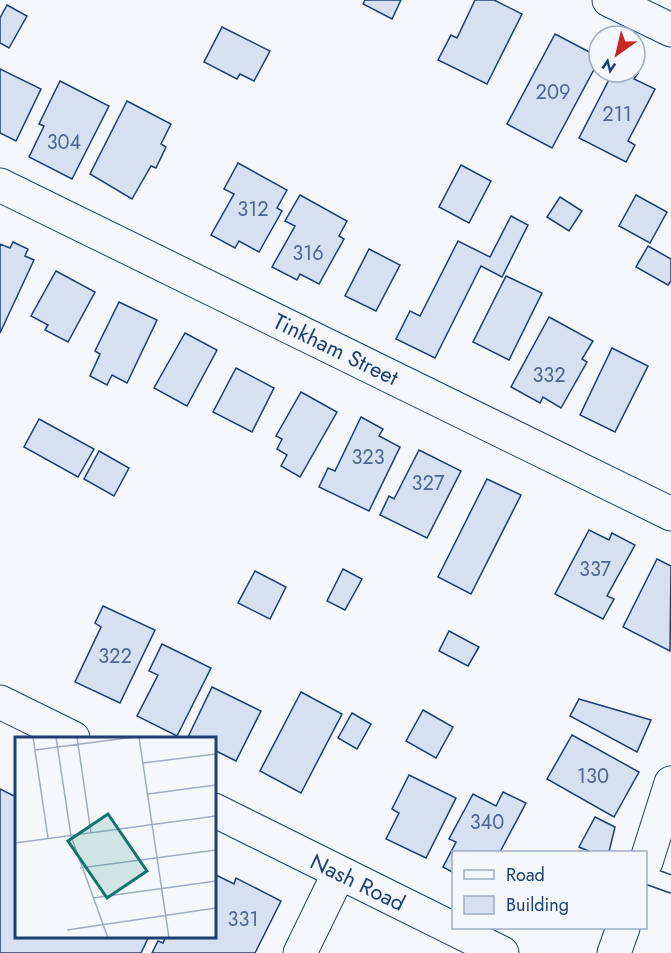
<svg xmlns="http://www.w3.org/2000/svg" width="671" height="953" font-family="Jost,sans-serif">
<rect width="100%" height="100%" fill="#f4f7fb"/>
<g fill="#d5e0f0" stroke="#1d3f73" stroke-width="1.5">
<path d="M 365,0 L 401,0 L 392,19 L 363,4 Z"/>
<path d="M 475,0 L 494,0 L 522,14 L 487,84 L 438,60 L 451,35 L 457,38 Z"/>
<path d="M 7,5 L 27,16 L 9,48 L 0,43 L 0,18 Z"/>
<path d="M 222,27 L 270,51 L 254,81 L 240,74 L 237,79 L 204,62 Z"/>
<path d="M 555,34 L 599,57 L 599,60 L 552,148 L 507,124 Z"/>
<path d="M 0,69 L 41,89 L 16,141 L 0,133 Z"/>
<path d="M 635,71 L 638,73 L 634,79 L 655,89 L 628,141 L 635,145 L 626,162 L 579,138 L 613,72 Z"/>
<path d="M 60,81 L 109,106 L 72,179 L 29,157 L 44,126 L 39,124 Z"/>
<path d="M 127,101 L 171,124 L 161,144 L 166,147 L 156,168 L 151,166 L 132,199 L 90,174 Z"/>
<path d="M 238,163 L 287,190 L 277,208 L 282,211 L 259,252 L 239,241 L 235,248 L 211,235 L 234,194 L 224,189 Z"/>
<path d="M 461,165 L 491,181 L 469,223 L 439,207 Z"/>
<path d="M 300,195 L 347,221 L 339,236 L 344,239 L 319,284 L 300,274 L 297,280 L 272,267 L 295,226 L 285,221 Z"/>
<path d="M 636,195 L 667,212 L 650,243 L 619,226 Z"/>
<path d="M 560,197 L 582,211 L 569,231 L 547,217 Z"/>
<path d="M 511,216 L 528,225 L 502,277 L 481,266 L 435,358 L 396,339 L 410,311 L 420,316 L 458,241 L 490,257 Z"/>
<path d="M 13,242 L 28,249 L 25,256 L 34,260 L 0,333 L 0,244 L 10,248 Z"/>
<path d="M 648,246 L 671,259 L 671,281 L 668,285 L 636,267 Z"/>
<path d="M 369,249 L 400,265 L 376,311 L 345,296 Z"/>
<path d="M 56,271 L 95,292 L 68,342 L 45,330 L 48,325 L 31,316 Z"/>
<path d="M 506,276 L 542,293 L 509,360 L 473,342 Z"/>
<path d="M 119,302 L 157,320 L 127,383 L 112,375 L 107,385 L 90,376 L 100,354 L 95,351 Z"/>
<path d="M 549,317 L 593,341 L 582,359 L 587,362 L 561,408 L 543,397 L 540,403 L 511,387 Z"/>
<path d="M 185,333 L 217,350 L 187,406 L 154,388 Z"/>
<path d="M 612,348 L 648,366 L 615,432 L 580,415 Z"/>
<path d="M 236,368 L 274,388 L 252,432 L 213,412 Z"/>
<path d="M 301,392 L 337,412 L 300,477 L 281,466 L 287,455 L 277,449 L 282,439 L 276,436 Z"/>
<path d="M 361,417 L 383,429 L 379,436 L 400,447 L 369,511 L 319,487 L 328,468 L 335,471 Z"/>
<path d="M 39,419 L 94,449 L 78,477 L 24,447 Z"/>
<path d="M 419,450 L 461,471 L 427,538 L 380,515 L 389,496 L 394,499 Z"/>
<path d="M 99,451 L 129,468 L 114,496 L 84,479 Z"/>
<path d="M 487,479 L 521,495 L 471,594 L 438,577 Z"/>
<path d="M 589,530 L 609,540 L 612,533 L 635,545 L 607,596 L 614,599 L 603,619 L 555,594 Z"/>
<path d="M 657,559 L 671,566 L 670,651 L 623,627 Z"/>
<path d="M 343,569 L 362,579 L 345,610 L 327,601 Z"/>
<path d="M 255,571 L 286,587 L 270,619 L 238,603 Z"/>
<path d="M 103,606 L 155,630 L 120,703 L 75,682 L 101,627 L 95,623 Z"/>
<path d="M 449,631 L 479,647 L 468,666 L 439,651 Z"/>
<path d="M 162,644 L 211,668 L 177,736 L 137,716 L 158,675 L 149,671 Z"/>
<path d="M 212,687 L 261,711 L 236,761 L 214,750 L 214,738 L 191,738 L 188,737 Z"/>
<path d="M 301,692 L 342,714 L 301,793 L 260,771 Z"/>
<path d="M 579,699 L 651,720 L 637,752 L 570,716 Z"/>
<path d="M 423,710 L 453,727 L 436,758 L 406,741 Z"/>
<path d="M 352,713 L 371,724 L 357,749 L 338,738 Z"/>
<path d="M 572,735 L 639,772 L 614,817 L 547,779 Z"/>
<path d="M 409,775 L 456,798 L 426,858 L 386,839 L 399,813 L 392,809 Z"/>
<path d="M 0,789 L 16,797 L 16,936 L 149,936 L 141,953 L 0,953 Z"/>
<path d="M 503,792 L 526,803 L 500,852 L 454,852 L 454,873 L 443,867 L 456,842 L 449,839 L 473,794 L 496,806 Z"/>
<path d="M 595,817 L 615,827 L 609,852 L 591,852 L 579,847 Z"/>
<path d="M 214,874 L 234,884 L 236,878 L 281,901 L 255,953 L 152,953 L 158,941 L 163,943 L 166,936 L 214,936 Z"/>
</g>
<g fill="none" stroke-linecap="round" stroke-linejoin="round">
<g stroke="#1d3f73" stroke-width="19">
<path id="service" d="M 646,875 L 671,884"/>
</g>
<g stroke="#1d3f73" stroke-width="35">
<g id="minor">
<path d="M 609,0 L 671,30"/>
<path d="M 0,185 L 671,514"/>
<path d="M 300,953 L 339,873"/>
</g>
</g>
<g stroke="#1d3f73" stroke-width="35">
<g id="secondary">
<path d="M 0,702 L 73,738"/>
<path d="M 214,810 L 502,953"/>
<path d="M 646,862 L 671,783"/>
<path d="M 614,953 L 623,928"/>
</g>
</g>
<use href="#service" stroke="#f4f7fb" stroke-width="16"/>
<use href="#minor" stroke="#f4f7fb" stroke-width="33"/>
<use href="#secondary" stroke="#f4f7fb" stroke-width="33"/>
</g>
<g text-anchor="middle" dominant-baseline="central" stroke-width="4.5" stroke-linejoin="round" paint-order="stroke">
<g font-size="20" fill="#4b6792">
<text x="553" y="92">209</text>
<text x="617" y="114">211</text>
<text x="64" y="142">304</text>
<text x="253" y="209">312</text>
<text x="308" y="253">316</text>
<text x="549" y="375">332</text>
<text x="368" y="457">323</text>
<text x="428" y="483">327</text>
<text x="595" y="569">337</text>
<text x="115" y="656">322</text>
<text x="593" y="776">130</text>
<text x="487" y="822">340</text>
<text x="243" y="919">331</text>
</g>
<g font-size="22" fill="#1d3f73" stroke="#f4f7fb">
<text transform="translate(336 349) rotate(26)">Tinkham Street</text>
<text transform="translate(358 882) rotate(26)">Nash Road</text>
</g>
</g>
<g transform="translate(15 737)">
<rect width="201" height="201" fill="#f4f7fb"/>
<path fill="none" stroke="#9eadc5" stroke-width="1.5" d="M 18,0 L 33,101M 41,0 L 56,99 L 93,201M 62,0 L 76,96M 124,0 L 154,201M 20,13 L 119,0M 128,26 L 201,17M 133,57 L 201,48M 0,106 L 201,79M 65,131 L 201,113M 78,161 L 201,144M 52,193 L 201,171"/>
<path fill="#0f766e" fill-opacity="0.15" stroke="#0f766e" stroke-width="3" d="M 93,77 L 132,134 L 92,161 L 53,104 Z"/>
<rect width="201" height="201" fill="none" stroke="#1d3f73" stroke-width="3"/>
</g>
<rect x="452" y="851" width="195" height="78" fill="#f4f7fb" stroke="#9eadc5" stroke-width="1.5"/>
<rect x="464" y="870" width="30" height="9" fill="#f4f7fb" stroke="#9eadc5" stroke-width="1.5"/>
<text x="506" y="881" font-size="18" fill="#1d3f73">Road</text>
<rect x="464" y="896" width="30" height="18" fill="#d5e0f0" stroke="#9eadc5" stroke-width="1.5"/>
<text x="506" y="911" font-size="18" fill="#1d3f73">Building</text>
<g transform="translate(617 54) rotate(214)"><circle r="28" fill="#f4f7fb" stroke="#9eadc5" stroke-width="1.5"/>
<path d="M0-4.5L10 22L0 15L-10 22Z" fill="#c62828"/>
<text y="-9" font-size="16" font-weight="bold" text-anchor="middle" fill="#1d3f73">N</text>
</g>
</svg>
